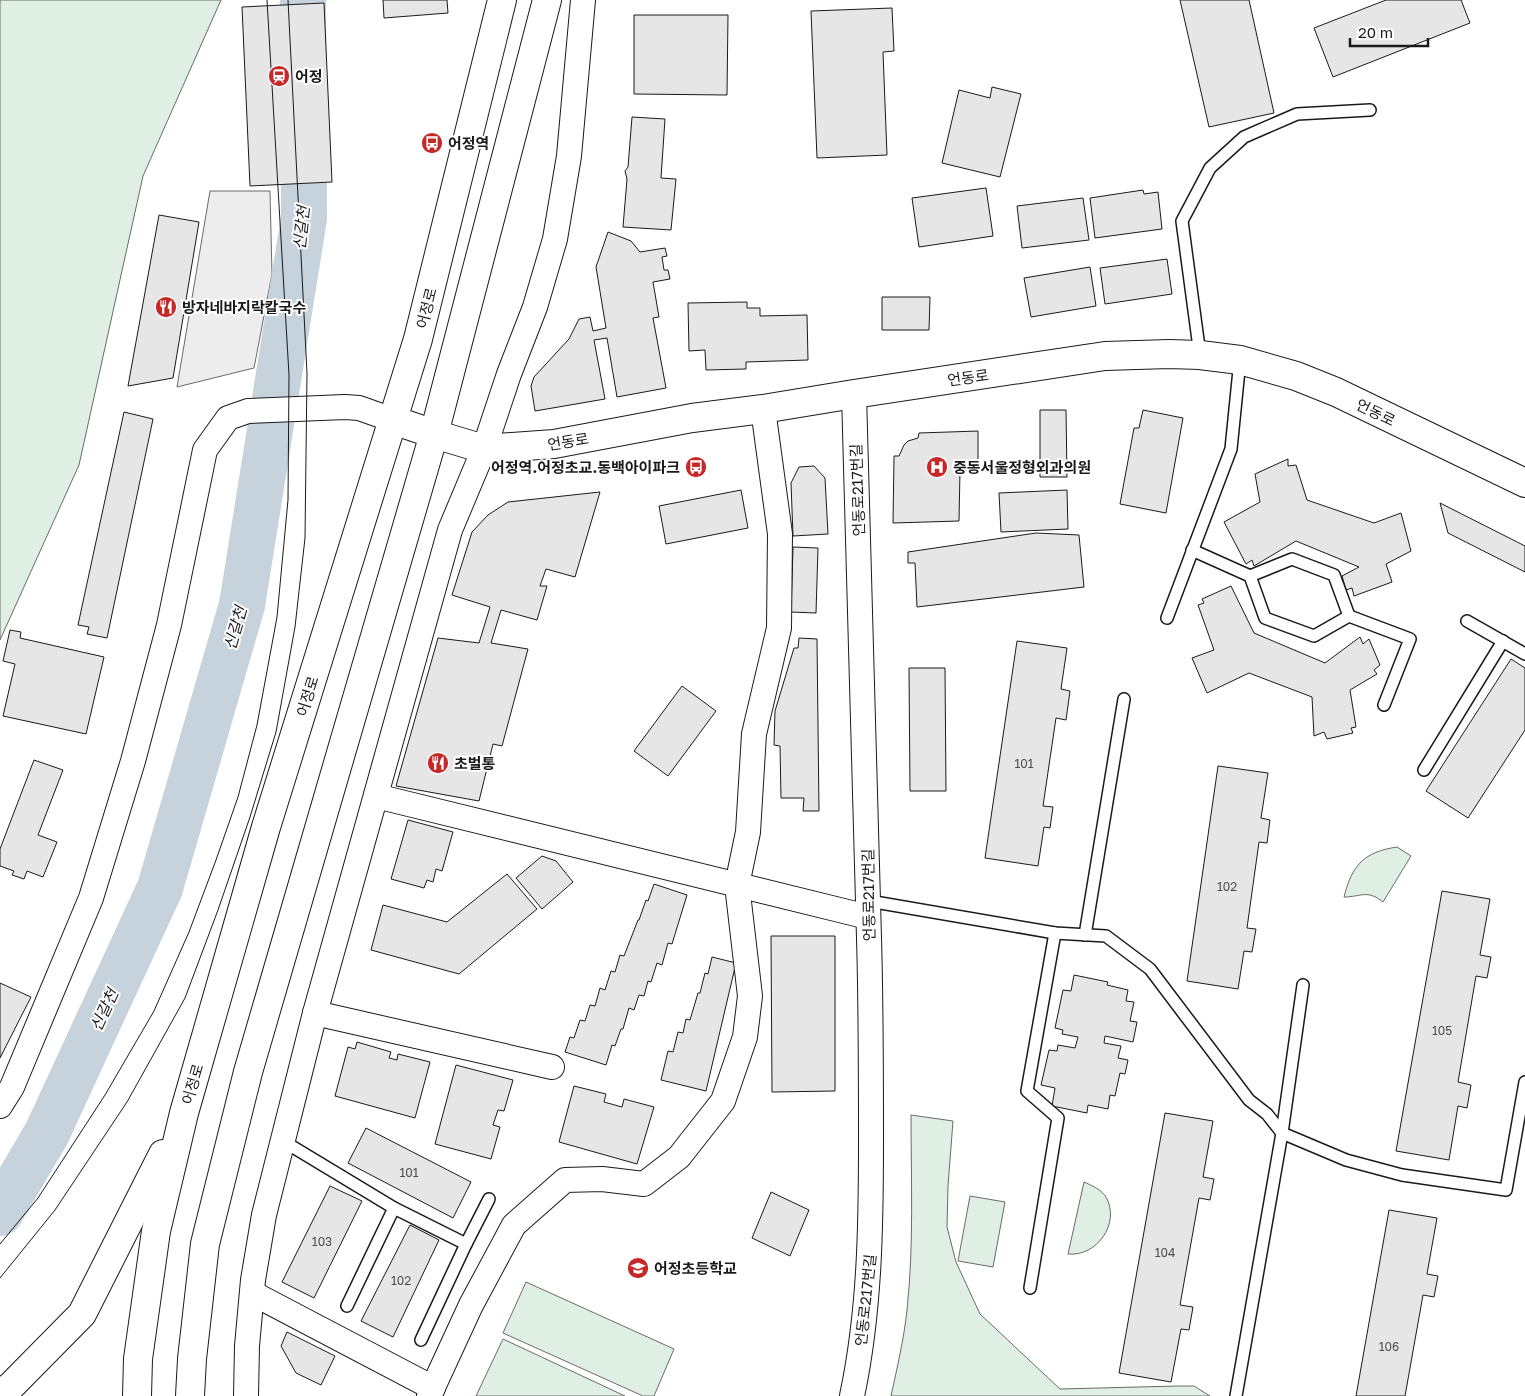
<svg xmlns="http://www.w3.org/2000/svg" width="1525" height="1396" font-family="'Golos Text','Noto Sans KR',sans-serif">
<rect width="100%" height="100%" fill="#fff"/>
<g fill="#e0efe3" stroke="#6a6a6a">
<path d="M 0,0 L 221,0 L 143,176 L 79,465 L 0,640 Z"/>
<path d="M 1397,847 L 1411,856 L 1383,902 C 1367,889 1361,897 1344,897 C 1352,865 1364,852 1397,847 Z"/>
<path d="M 911,1115 L 953,1121 L 948,1186 L 947,1227 L 956,1262 L 980,1314 L 1060,1389 L 1178,1386 L 1194,1386 L 1210,1396 L 891,1396 C 897,1368 904,1339 907,1310 C 914,1245 911,1180 911,1115 Z"/>
<path d="M 1084,1182 C 1091,1185 1102,1190 1106,1197 C 1121,1224 1096,1257 1068,1254 Z"/>
<path d="M 970,1196 L 1005,1202 L 993,1267 L 958,1261 Z"/>
<path d="M 526,1282 L 674,1349 L 654,1396 L 643,1396 L 503,1333 Z"/>
<path d="M 503,1339 L 625,1396 L 476,1396 Z"/>
</g>
<path fill="#ededed" stroke="#6a6a6a" d="M 210,191 L 270,191 L 272,274 L 254,368 L 177,387 Z"/>
<g fill="none" stroke-linecap="round" stroke-linejoin="round">
<path stroke="#c6d2dc" stroke-width="46" d="M 0,1213 L 47,1133 L 160,888 L 242,605 L 304,218 L 303,0"/>
</g>
<g fill="#e6e6e6" stroke="#1a1a1a">
<path d="M 383,0 L 447,0 L 448,13 L 384,18 Z"/>
<path d="M 1180,0 L 1249,0 L 1274,113 L 1209,127 Z"/>
<path d="M 1386,0 L 1461,0 L 1470,23 L 1333,77 L 1314,28 Z"/>
<path d="M 324,3 L 332,182 L 250,186 L 242,7 Z"/>
<path d="M 892,8 L 894,51 L 883,52 L 887,155 L 817,158 L 811,11 Z"/>
<path d="M 634,15 L 728,15 L 727,95 L 634,94 Z"/>
<path d="M 992,87 L 1021,94 L 1000,177 L 942,163 L 959,90 L 990,98 Z"/>
<path d="M 632,117 L 665,119 L 661,178 L 676,179 L 671,230 L 623,227 L 627,179 L 625,171 L 628,167 Z"/>
<path d="M 986,188 L 993,236 L 919,247 L 912,198 Z"/>
<path d="M 1143,190 L 1144,194 L 1158,192 L 1162,229 L 1095,238 L 1090,198 Z"/>
<path d="M 1083,198 L 1089,240 L 1022,248 L 1017,206 Z"/>
<path d="M 159,215 L 199,222 L 173,378 L 128,386 Z"/>
<path d="M 608,232 L 631,241 L 640,252 L 665,248 L 667,256 L 662,257 L 664,270 L 668,270 L 670,279 L 653,282 L 659,317 L 653,318 L 666,388 L 617,397 L 607,338 L 594,340 L 605,399 L 535,411 L 531,386 L 534,377 L 569,339 L 579,319 L 590,317 L 593,331 L 606,328 L 596,267 Z"/>
<path d="M 1167,259 L 1172,294 L 1105,304 L 1100,268 Z"/>
<path d="M 1090,267 L 1096,306 L 1031,317 L 1024,278 Z"/>
<path d="M 882,297 L 930,297 L 929,330 L 882,330 Z"/>
<path d="M 747,302 L 747,308 L 760,308 L 760,316 L 807,315 L 808,360 L 746,362 L 746,369 L 706,370 L 705,350 L 689,351 L 688,303 Z"/>
<path d="M 1040,410 L 1066,410 L 1067,477 L 1040,477 Z"/>
<path d="M 1143,410 L 1183,418 L 1166,513 L 1120,504 L 1134,428 L 1139,428 Z"/>
<path d="M 124,412 L 153,419 L 107,638 L 87,634 L 89,627 L 78,625 Z"/>
<path d="M 978,431 L 978,470 L 960,471 L 959,521 L 893,523 L 894,456 L 899,456 L 904,445 L 908,441 L 918,438 L 919,433 Z"/>
<path d="M 1288,459 L 1288,466 L 1296,465 L 1307,500 L 1374,523 L 1401,513 L 1411,551 L 1386,564 L 1392,582 L 1354,596 L 1352,588 L 1346,590 L 1342,576 L 1359,567 L 1296,541 L 1254,566 L 1252,560 L 1246,564 L 1224,522 L 1260,502 L 1255,474 Z"/>
<path d="M 814,466 L 825,478 L 828,534 L 793,536 L 791,483 L 799,467 Z"/>
<path d="M 741,490 L 748,528 L 666,544 L 659,506 Z"/>
<path d="M 1067,490 L 1068,529 L 1001,532 L 999,493 Z"/>
<path d="M 600,492 L 575,577 L 546,569 L 540,586 L 547,586 L 537,620 L 501,610 L 491,643 L 528,649 L 502,746 L 493,744 L 479,801 L 396,786 L 438,638 L 479,643 L 490,607 L 452,595 L 472,532 L 488,515 L 508,502 Z"/>
<path d="M 1440,503 L 1525,546 L 1525,572 L 1448,533 Z"/>
<path d="M 1036,533 L 1079,535 L 1084,587 L 917,607 L 915,563 L 908,563 L 908,552 Z"/>
<path d="M 793,547 L 818,548 L 816,613 L 791,612 Z"/>
<path d="M 1231,586 L 1254,633 L 1325,663 L 1360,637 L 1363,644 L 1369,639 L 1380,665 L 1374,670 L 1377,674 L 1350,690 L 1356,727 L 1351,728 L 1353,733 L 1327,739 L 1324,732 L 1314,736 L 1312,697 L 1249,673 L 1207,693 L 1192,658 L 1214,650 L 1198,605 L 1204,603 L 1202,599 Z"/>
<path d="M 10,630 L 21,632 L 20,638 L 104,657 L 86,734 L 3,716 L 15,664 L 3,661 Z"/>
<path d="M 799,638 L 817,639 L 819,811 L 803,811 L 804,798 L 781,798 L 780,746 L 774,745 L 775,711 L 794,648 L 798,648 Z"/>
<path d="M 1017,641 L 1067,648 L 1061,689 L 1070,691 L 1066,720 L 1056,718 L 1043,806 L 1053,807 L 1050,828 L 1044,827 L 1038,866 L 985,858 Z"/>
<path d="M 1511,659 L 1525,668 L 1525,730 L 1468,818 L 1426,791 Z"/>
<path d="M 909,668 L 945,668 L 946,791 L 910,791 Z"/>
<path d="M 682,686 L 716,711 L 668,776 L 634,751 Z"/>
<path d="M 34,760 L 63,770 L 38,835 L 57,842 L 43,877 L 27,871 L 24,879 L 12,875 L 14,871 L 0,866 L 0,849 Z"/>
<path d="M 1218,766 L 1268,773 L 1261,818 L 1270,820 L 1267,843 L 1259,842 L 1247,928 L 1256,929 L 1252,952 L 1244,951 L 1238,989 L 1187,981 Z"/>
<path d="M 408,820 L 453,832 L 442,871 L 436,869 L 433,882 L 427,880 L 424,888 L 391,879 Z"/>
<path d="M 542,856 L 556,861 L 573,882 L 542,909 L 516,878 Z"/>
<path d="M 507,874 L 537,909 L 459,974 L 371,950 L 383,905 L 447,922 Z"/>
<path d="M 654,884 L 687,895 L 672,944 L 668,943 L 662,965 L 657,963 L 651,982 L 648,981 L 644,996 L 639,995 L 634,1010 L 629,1008 L 623,1029 L 621,1029 L 615,1046 L 612,1045 L 606,1065 L 565,1052 L 570,1037 L 574,1038 L 580,1020 L 585,1021 L 590,1005 L 595,1006 L 600,988 L 605,990 L 611,971 L 615,972 L 620,955 L 624,956 L 638,920 L 639,920 L 646,900 L 648,901 Z"/>
<path d="M 1442,891 L 1490,899 L 1480,955 L 1491,957 L 1487,978 L 1476,976 L 1458,1082 L 1471,1085 L 1467,1108 L 1458,1106 L 1449,1160 L 1396,1151 Z"/>
<path d="M 771,936 L 835,936 L 835,1091 L 772,1092 Z"/>
<path d="M 712,957 L 736,963 L 706,1091 L 661,1080 L 668,1051 L 673,1052 L 678,1032 L 683,1033 L 686,1019 L 690,1020 L 698,993 L 700,993 L 705,973 L 708,974 Z"/>
<path d="M 1074,975 L 1108,982 L 1107,985 L 1128,990 L 1126,1001 L 1134,1002 L 1130,1021 L 1137,1022 L 1133,1042 L 1105,1036 L 1104,1043 L 1121,1046 L 1118,1058 L 1128,1060 L 1125,1074 L 1120,1073 L 1115,1096 L 1110,1095 L 1108,1109 L 1088,1105 L 1087,1113 L 1052,1106 L 1055,1088 L 1041,1085 L 1049,1050 L 1057,1051 L 1058,1045 L 1075,1048 L 1078,1037 L 1062,1034 L 1063,1030 L 1055,1028 L 1063,990 L 1071,991 Z"/>
<path d="M 0,983 L 31,997 L 0,1058 Z"/>
<path d="M 357,1042 L 391,1052 L 389,1058 L 397,1060 L 398,1054 L 430,1062 L 415,1118 L 335,1096 L 348,1047 L 355,1049 Z"/>
<path d="M 456,1065 L 513,1080 L 504,1111 L 498,1110 L 493,1125 L 500,1127 L 491,1159 L 435,1144 Z"/>
<path d="M 574,1086 L 606,1094 L 604,1102 L 622,1107 L 624,1099 L 654,1107 L 637,1164 L 559,1142 Z"/>
<path d="M 1165,1113 L 1213,1121 L 1203,1177 L 1214,1179 L 1210,1200 L 1199,1198 L 1180,1305 L 1193,1307 L 1189,1330 L 1181,1329 L 1171,1382 L 1119,1373 Z"/>
<path d="M 366,1128 L 471,1182 L 453,1218 L 348,1163 Z"/>
<path d="M 330,1186 L 362,1201 L 314,1298 L 282,1282 Z"/>
<path d="M 771,1192 L 809,1210 L 790,1256 L 752,1238 Z"/>
<path d="M 1389,1210 L 1437,1218 L 1427,1274 L 1438,1276 L 1434,1297 L 1423,1295 L 1405,1396 L 1356,1396 Z"/>
<path d="M 410,1225 L 439,1240 L 393,1337 L 361,1321 Z"/>
<path d="M 287,1332 L 335,1356 L 321,1385 L 296,1373 L 281,1346 Z"/>
</g>
<g fill="none" stroke-linecap="round" stroke-linejoin="round">
<g stroke="#1a1a1a" stroke-width="14">
<g id="service">
<path d="M 1200,355 L 1182,221 L 1210,168 L 1244,137 L 1297,114 L 1370,110"/>
<path d="M 1192,550 L 1250,576 L 1265,618 L 1314,636 L 1349,616 L 1410,639 L 1384,705"/>
<path d="M 1250,576 L 1292,559 L 1334,575 L 1349,616"/>
<path d="M 1167,618 L 1231,449 L 1240,360"/>
<path d="M 1467,621 L 1525,654"/>
<path d="M 1424,770 L 1503,641"/>
<path d="M 869,901 L 1055,933 L 1106,936 L 1150,969 L 1249,1100 L 1267,1114 L 1282,1133 L 1346,1160 L 1402,1175 L 1506,1190 L 1525,1082"/>
<path d="M 1085,935 L 1124,699"/>
<path d="M 283,1141 L 394,1208 L 466,1244 L 421,1340"/>
<path d="M 466,1244 L 489,1199"/>
<path d="M 1030,1288 L 1058,1118 L 1027,1091 L 1055,933"/>
<path d="M 347,1306 L 394,1208"/>
<path d="M 1236,1396 L 1282,1133 L 1303,985"/>
</g>
</g>
<g stroke="#1a1a1a" stroke-width="26">
<g id="minor">
<path d="M 376,796 L 868,917"/>
<path d="M 315,1013 L 552,1067"/>
<path d="M 0,1106 L 12,1087 L 91,898 L 133,761 L 169,625 L 205,450 L 228,418 L 248,411 L 345,407 L 359,408 L 393,420"/>
<path d="M 252,1293 L 433,1388"/>
<path d="M 246,1396 L 247,1346 L 253,1280 L 264,1215 L 315,1013 L 450,530 L 484,449 L 509,374 L 535,307 L 555,239 L 569,156 L 583,0"/>
<path d="M 429,1396 L 471,1305 L 514,1225 L 565,1180 L 602,1179 L 644,1184 L 679,1157 L 723,1101 L 745,1037 L 750,996 L 737,885 L 748,832 L 754,734 L 779,628 L 780,534 L 763,409"/>
<path d="M 852,1396 C 870,1311 871,1226 871,1140 C 871,1073 871,1005 869,938 C 864,757 859,575 854,394"/>
</g>
</g>
<g stroke="#1a1a1a" stroke-width="30">
<g id="secondary">
<path d="M 393,420 L 434,434 L 484,449 L 554,444 L 692,418 L 763,409 L 854,394 L 1105,356 L 1169,354 L 1200,355 L 1240,360 L 1296,376 L 1336,392 L 1525,483"/>
<path d="M 0,1394 L 11,1386 L 82,1314 L 163,1154"/>
<path d="M 137,1396 L 138,1359 L 156,1231 L 184,1113 L 266,827 L 418,339 L 502,0"/>
<path d="M 190,1396 L 192,1359 L 205,1244 L 248,1072 L 434,434 L 547,0"/>
</g>
</g>
<use href="#service" stroke="#fff" stroke-width="11"/>
<use href="#minor" stroke="#fff" stroke-width="24"/>
<use href="#secondary" stroke="#fff" stroke-width="28"/>
<g stroke="#1a1a1a" stroke-width="1">
<path d="M 0,1244 L 38,1198 L 105,1095 L 154,1011 L 189,932 L 216,860 L 238,797 L 257,725 L 277,617 L 288,500 L 289,375 L 267,0"/>
<path d="M 0,1278 L 55,1210 L 127,1102 L 185,998 L 218,910 L 250,817 L 276,732 L 295,627 L 305,538 L 307,373 L 288,0"/>
</g>
</g>
<defs>
<g id="station-disc" transform="scale(1.125)"><circle r="9.5" fill="#c62828" stroke="#fff"/><path d="M-3-6H3Q5-6 5-4V2Q5 4 3 4L4.5 6H3L1.5 4h-3L-3 6H-4.5L-3 4Q-5 4-5 2V-4Q-5-6-3-6ZM-3.5-4v3h7v-3ZM-3.5 1v1.5H-2V1ZM2 1v1.5H3.5V1Z" fill="#fff"/></g>
<g id="bus-disc" transform="scale(1.125)"><circle r="9.5" fill="#c62828" stroke="#fff"/><path d="M-5-6H5V4H4V6H2V4H-2V6H-4V4H-5ZM-3.5-4V0h7V-4ZM-3.5 1.2v1.5H-2V1.2ZM2 1.2v1.5H3.5V1.2Z" fill="#fff"/></g>
<g id="restaurant-disc" transform="scale(1.125)"><circle r="9.5" fill="#c62828" stroke="#fff"/><path d="M-5-6h1v4h1v-4h1v4h1v-4h1v5L-1.5 .5V6h-2V.5L-5-1ZM5-6V6H3V1.5H1.5Q1.5-4 5-6Z" fill="#fff"/></g>
<g id="hospital-disc" transform="scale(1.125)"><circle r="9.5" fill="#c62828" stroke="#fff"/><path d="M-5-5h3v3.5h4V-5h3V5h-3V1.5h-4V5h-3Z" fill="#fff"/></g>
<g id="school-disc" transform="scale(1.125)"><circle r="9.5" fill="#c62828" stroke="#fff"/><path d="M0-5L7-2L0 1L-7-2ZM-4 1L0 2.5L4 1V4Q0 6-4 4Z" fill="#fff"/></g>
</defs>
<g fill-rule="evenodd">
<use href="#station-disc" x="279" y="76"/>
<use href="#bus-disc" x="432" y="143"/>
<use href="#restaurant-disc" x="166" y="307"/>
<use href="#bus-disc" x="696" y="467"/>
<use href="#hospital-disc" x="937" y="467"/>
<use href="#restaurant-disc" x="438" y="763"/>
<use href="#school-disc" x="638" y="1268"/>
</g>
<g text-anchor="middle" dominant-baseline="central" stroke-width="4" stroke-linejoin="round" paint-order="stroke">
<g font-size="12" fill="#4d4d4d">
<text x="1024" y="763">101</text>
<text x="1227" y="886">102</text>
<text x="1442" y="1030">105</text>
<text x="409" y="1172">101</text>
<text x="322" y="1241">103</text>
<text x="1165" y="1252">104</text>
<text x="401" y="1280">102</text>
<text x="1389" y="1346">106</text>
</g>
<g font-size="15" font-weight="bold" fill="#1a1a1a" stroke="#fff" text-anchor="start">
<text x="295" y="76">어정</text>
<text x="448" y="143">어정역</text>
<text x="182" y="307">방자네바지락칼국수</text>
<text x="680" y="467" text-anchor="end">어정역.어정초교.동백아이파크</text>
<text x="953" y="467">중동서울정형외과의원</text>
<text x="454" y="763">초벌통</text>
<text x="654" y="1268">어정초등학교</text>
</g>
<g font-size="15" fill="#1a1a1a" stroke="#fff">
<text transform="translate(426 308) rotate(-76)">어정로</text>
<text transform="translate(968 377) rotate(-8)">언동로</text>
<text transform="translate(1376 412) rotate(26)">언동로</text>
<text transform="translate(568 441) rotate(-9)">언동로</text>
<text transform="translate(857 490) rotate(-92)">언동로217번길</text>
<text transform="translate(307 696) rotate(-73)">어정로</text>
<text transform="translate(868 895) rotate(-91)">언동로217번길</text>
<text transform="translate(192 1084) rotate(-74)">어정로</text>
<text transform="translate(865 1300) rotate(-84)">언동로217번길</text>
</g>
<g font-size="16" font-style="italic" fill="#1a1a1a" stroke="#fff">
<text transform="translate(301 228) rotate(-84)">신갈천</text>
<text transform="translate(235 628) rotate(-74)">신갈천</text>
<text transform="translate(104 1010) rotate(-65)">신갈천</text>
</g>
</g>
<path d="M1350 38v8h78v-8" fill="none" stroke="#1a1a1a" stroke-width="2.5"/>
<text x="1358" y="38" font-size="15" fill="#1a1a1a" stroke="#ffffff" stroke-width="4" paint-order="stroke">20 m</text>
</svg>
